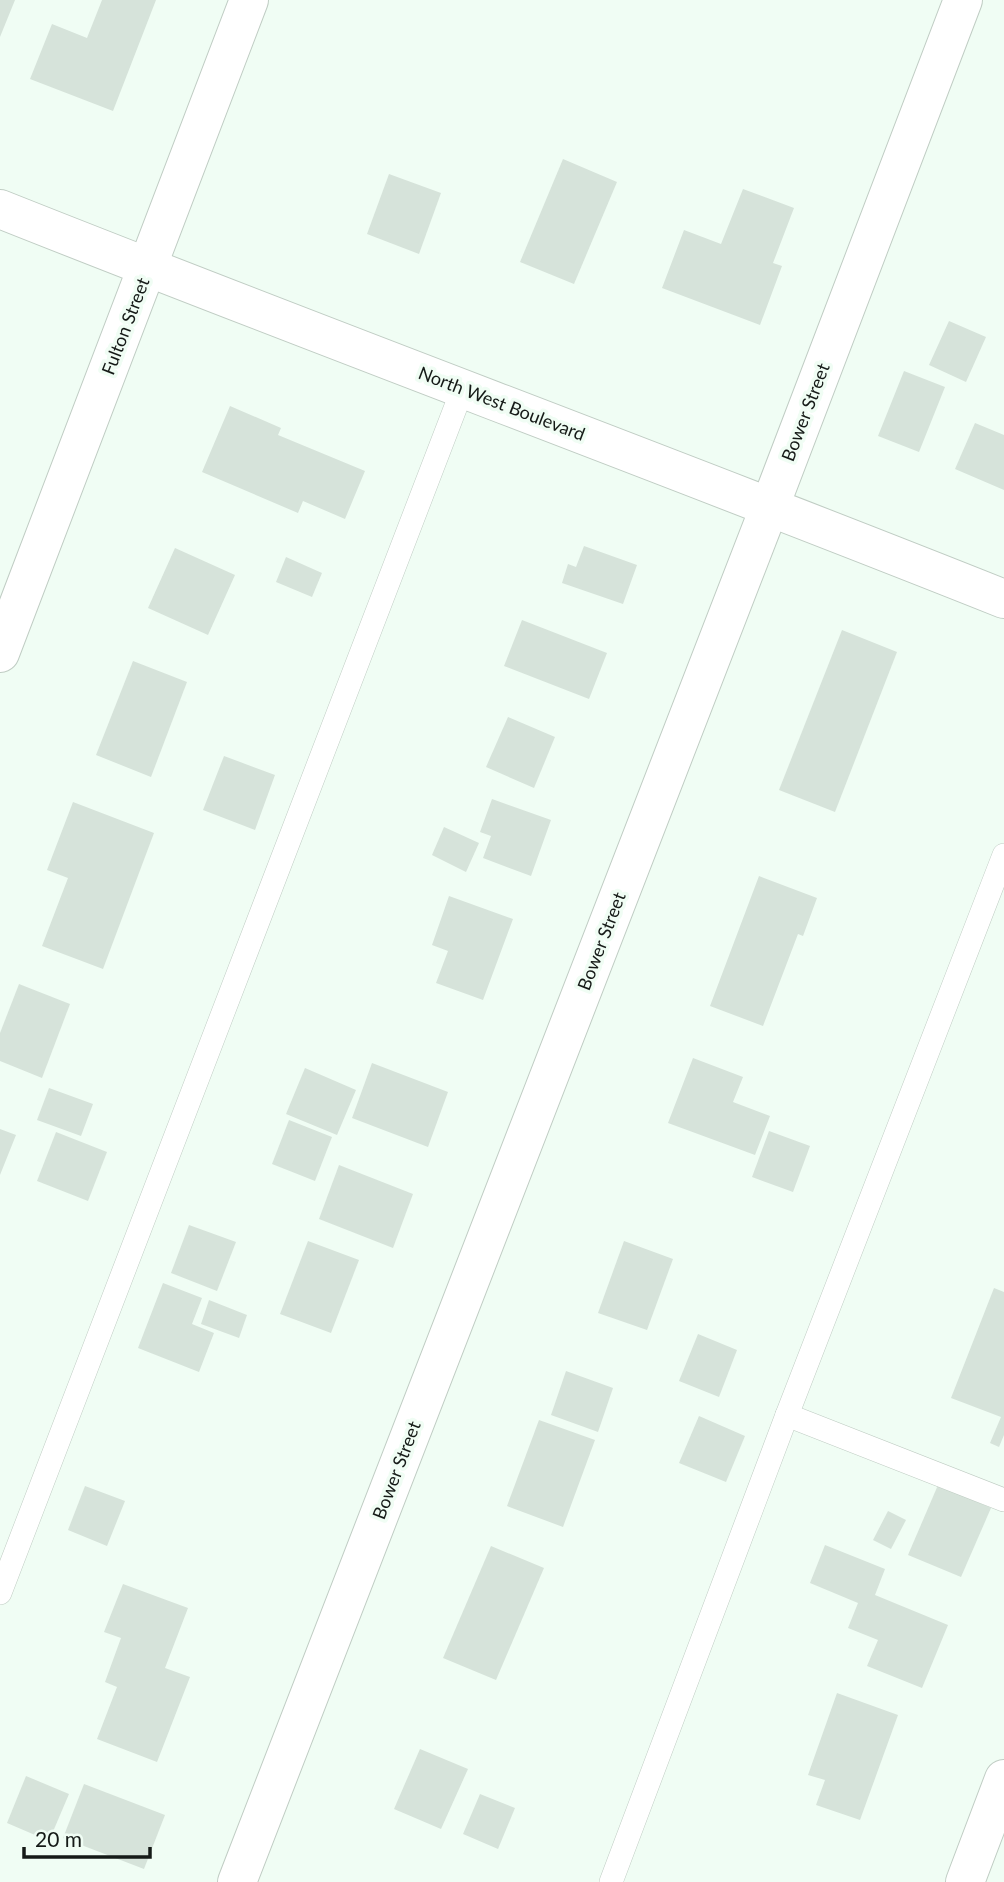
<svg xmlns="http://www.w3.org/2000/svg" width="1004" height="1882" font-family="Lato,sans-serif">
<rect width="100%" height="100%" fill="#f0fdf4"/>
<g fill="#d6e3da">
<path d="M 0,0 L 15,0 L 0,37 Z"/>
<path d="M 102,0 L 156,0 L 113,111 L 30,79 L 52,24 L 87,38 Z"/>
<path d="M 563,159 L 617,182 L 574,284 L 520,262 Z"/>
<path d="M 389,174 L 441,193 L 419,254 L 367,234 Z"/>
<path d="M 743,189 L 794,208 L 773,263 L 782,266 L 760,325 L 662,288 L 684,230 L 721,244 Z"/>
<path d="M 949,321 L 986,337 L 966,382 L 929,365 Z"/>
<path d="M 904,371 L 945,387 L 919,452 L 878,436 Z"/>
<path d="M 230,406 L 281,428 L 278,435 L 365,471 L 345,519 L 303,501 L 298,513 L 202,472 Z"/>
<path d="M 975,423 L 1004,435 L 1004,490 L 955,469 Z"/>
<path d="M 584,546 L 637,565 L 623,604 L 562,583 L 568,564 L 576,567 Z"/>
<path d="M 175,548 L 235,575 L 208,635 L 148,608 Z"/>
<path d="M 286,557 L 322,573 L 312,597 L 276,582 Z"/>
<path d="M 522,620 L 607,653 L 589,699 L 504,666 Z"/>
<path d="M 842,630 L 897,652 L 835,812 L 779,790 Z"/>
<path d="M 133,661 L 187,682 L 151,777 L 96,755 Z"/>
<path d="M 508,717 L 555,737 L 534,788 L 486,767 Z"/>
<path d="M 224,756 L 275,775 L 255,830 L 203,810 Z"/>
<path d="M 492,799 L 551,820 L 531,876 L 483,858 L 491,836 L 480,832 Z"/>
<path d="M 73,802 L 154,833 L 103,969 L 42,946 L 68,878 L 47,870 Z"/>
<path d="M 444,827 L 479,843 L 466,872 L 432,855 Z"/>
<path d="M 759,876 L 817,898 L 803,936 L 798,934 L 763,1026 L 710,1006 Z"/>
<path d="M 449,896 L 513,919 L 483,1000 L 436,983 L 448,951 L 432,945 Z"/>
<path d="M 19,984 L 70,1004 L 42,1078 L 0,1061 L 0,1033 Z"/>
<path d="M 693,1058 L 743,1077 L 733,1102 L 770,1116 L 755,1155 L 668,1123 Z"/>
<path d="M 372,1063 L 448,1092 L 428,1147 L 352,1118 Z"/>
<path d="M 305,1068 L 356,1090 L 337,1135 L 286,1114 Z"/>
<path d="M 49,1088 L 93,1104 L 81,1136 L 37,1120 Z"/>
<path d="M 289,1120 L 332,1137 L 315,1181 L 272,1164 Z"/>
<path d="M 0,1129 L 16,1135 L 0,1175 Z"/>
<path d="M 769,1131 L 810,1146 L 793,1192 L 752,1177 Z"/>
<path d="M 56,1132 L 107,1152 L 88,1201 L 37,1181 Z"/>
<path d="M 339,1165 L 413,1194 L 393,1248 L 319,1219 Z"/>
<path d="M 189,1225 L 236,1242 L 217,1291 L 171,1273 Z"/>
<path d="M 308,1241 L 359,1260 L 331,1333 L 280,1314 Z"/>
<path d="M 624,1241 L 673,1259 L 647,1330 L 598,1313 Z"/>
<path d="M 163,1283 L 202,1298 L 192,1324 L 214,1333 L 199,1372 L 138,1348 Z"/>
<path d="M 994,1288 L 1004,1292 L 1004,1435 L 999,1447 L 990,1443 L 1001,1417 L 951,1398 Z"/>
<path d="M 209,1300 L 247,1315 L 239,1338 L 201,1324 Z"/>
<path d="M 698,1334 L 737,1350 L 719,1397 L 679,1381 Z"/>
<path d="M 566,1371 L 613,1388 L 598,1432 L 551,1415 Z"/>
<path d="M 699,1416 L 745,1436 L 726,1482 L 679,1463 Z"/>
<path d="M 539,1420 L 595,1440 L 563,1527 L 507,1506 Z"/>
<path d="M 938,1485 L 991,1508 L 961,1577 L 908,1555 Z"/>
<path d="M 85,1486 L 125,1501 L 107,1546 L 68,1530 Z"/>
<path d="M 888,1511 L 906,1520 L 891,1549 L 873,1540 Z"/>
<path d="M 825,1545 L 885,1569 L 875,1595 L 948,1625 L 922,1688 L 867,1666 L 878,1640 L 848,1628 L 858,1603 L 810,1583 Z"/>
<path d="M 491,1546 L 544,1568 L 496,1680 L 443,1658 Z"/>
<path d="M 123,1584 L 188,1608 L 165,1668 L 190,1677 L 157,1762 L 97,1739 L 117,1687 L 105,1682 L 121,1638 L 104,1632 Z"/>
<path d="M 837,1693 L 898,1715 L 860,1820 L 816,1805 L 825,1780 L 808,1775 Z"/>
<path d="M 420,1749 L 468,1769 L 441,1829 L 394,1809 Z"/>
<path d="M 26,1776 L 69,1794 L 49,1841 L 7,1823 Z"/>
<path d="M 84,1784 L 165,1815 L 144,1869 L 63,1838 Z"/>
<path d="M 480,1794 L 515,1808 L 498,1849 L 463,1834 Z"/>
</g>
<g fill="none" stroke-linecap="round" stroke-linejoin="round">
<g stroke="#c0cdc4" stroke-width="24">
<g id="lane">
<path d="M 787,1415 L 1004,1500"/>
<path d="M 0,1593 L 463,388"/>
<path d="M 611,1882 L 787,1415 L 1004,855"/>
</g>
</g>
<g stroke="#c0cdc4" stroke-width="40">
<g id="street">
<path d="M 770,506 L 963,0"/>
<path d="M 0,653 L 249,0"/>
<path d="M 965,1882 L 1004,1779"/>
</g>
</g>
<g stroke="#c0cdc4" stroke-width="40">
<g id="secondary">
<path d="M 0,209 C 334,342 671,466 1004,599"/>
<path d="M 237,1882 L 770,506"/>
</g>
</g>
<use href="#lane" stroke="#fff" stroke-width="23"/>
<use href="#street" stroke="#fff" stroke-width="38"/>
<use href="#secondary" stroke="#fff" stroke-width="38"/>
</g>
<g text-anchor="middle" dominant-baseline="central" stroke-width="7" stroke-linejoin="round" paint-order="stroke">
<g font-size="18" fill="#151a17" stroke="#f0fdf4">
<text transform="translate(125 326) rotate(-69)">Fulton Street</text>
<text transform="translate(502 403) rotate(21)">North West Boulevard</text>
<text transform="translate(805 412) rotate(-69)">Bower Street</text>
<text transform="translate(601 941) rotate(-69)">Bower Street</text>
<text transform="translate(396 1470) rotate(-69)">Bower Street</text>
</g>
</g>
<path d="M24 1847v10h126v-10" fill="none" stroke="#151a17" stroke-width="3.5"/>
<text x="35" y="1847" font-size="21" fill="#151a17" stroke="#f0fdf4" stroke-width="5" paint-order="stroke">20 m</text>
</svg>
